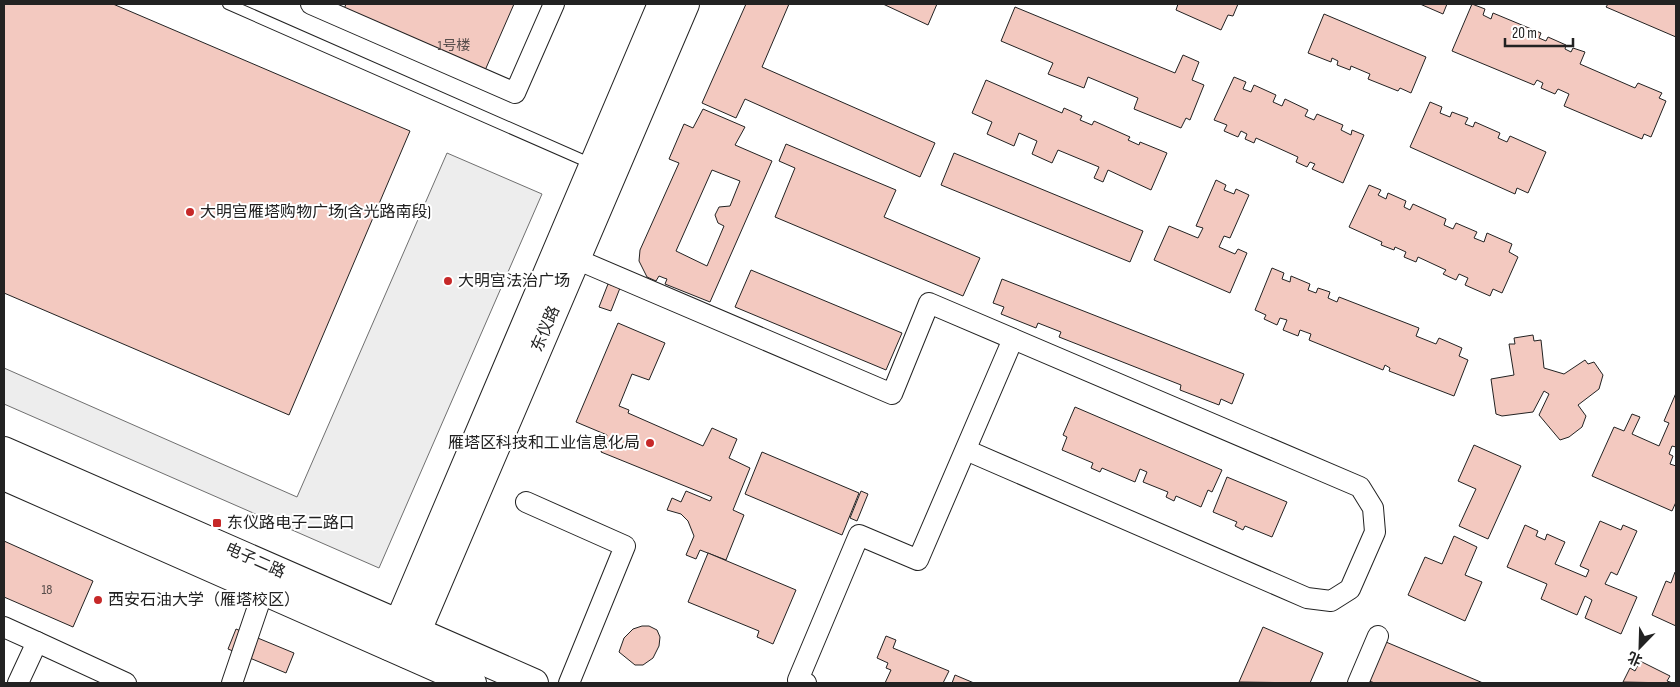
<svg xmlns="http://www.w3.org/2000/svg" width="1680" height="687" font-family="'Sofia Sans Condensed','Noto Sans SC',sans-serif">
<rect width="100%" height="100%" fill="#fff"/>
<path fill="#ededed" stroke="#6f6f6f" d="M 447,153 L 542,194 L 379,568 L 4,404 L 4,368 L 297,497 Z"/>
<g fill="#f3c9c0" stroke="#222" fill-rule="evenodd">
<path d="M 4,4 L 113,4 L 410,131 L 289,415 L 4,293 Z"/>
<path d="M 346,4 L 514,4 L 483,75 L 342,14 Z"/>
<path d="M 746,4 L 789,4 L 762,67 L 935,143 L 920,177 L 745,99 L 736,118 L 702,103 Z"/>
<path d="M 883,4 L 937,4 L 928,25 Z"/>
<path d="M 1178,4 L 1238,4 L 1233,16 L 1228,15 L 1221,30 L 1176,10 Z"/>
<path d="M 1420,4 L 1447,4 L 1443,14 Z"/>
<path d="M 1472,4 L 1485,9 L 1483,15 L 1491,19 L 1493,13 L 1541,33 L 1539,38 L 1546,41 L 1548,37 L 1566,45 L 1565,49 L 1571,52 L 1573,48 L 1585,52 L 1580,64 L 1635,88 L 1638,83 L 1662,93 L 1659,98 L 1666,101 L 1651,137 L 1644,134 L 1642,139 L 1564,106 L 1569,94 L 1558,89 L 1555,94 L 1541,88 L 1543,83 L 1537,80 L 1534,85 L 1452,51 Z"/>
<path d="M 1608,4 L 1676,4 L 1676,37 L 1606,7 Z"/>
<path d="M 1015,7 L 1175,73 L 1183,55 L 1199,62 L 1192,80 L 1204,85 L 1190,120 L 1186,118 L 1181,128 L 1134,109 L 1138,98 L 1088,77 L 1084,88 L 1048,74 L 1053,63 L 1001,41 Z"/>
<path d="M 1324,14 L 1426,57 L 1411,93 L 1400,88 L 1398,91 L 1368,79 L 1370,74 L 1351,66 L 1350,70 L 1337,65 L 1338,61 L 1332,58 L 1331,62 L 1308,53 Z"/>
<path d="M 1234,77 L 1246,82 L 1243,89 L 1251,92 L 1254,85 L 1276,95 L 1273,102 L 1282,106 L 1285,99 L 1308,110 L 1305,116 L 1314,120 L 1317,114 L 1343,125 L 1341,130 L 1351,135 L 1352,130 L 1364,135 L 1343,183 L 1312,169 L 1315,164 L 1310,162 L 1307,167 L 1296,162 L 1298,157 L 1256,138 L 1254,143 L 1245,139 L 1247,134 L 1241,131 L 1238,137 L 1224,131 L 1227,125 L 1214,120 Z"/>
<path d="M 986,80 L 1062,113 L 1064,108 L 1082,116 L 1080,120 L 1092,125 L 1094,121 L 1130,137 L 1128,140 L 1139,145 L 1140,142 L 1167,153 L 1151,190 L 1108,170 L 1103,182 L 1094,178 L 1099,167 L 1058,150 L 1052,163 L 1032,154 L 1037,141 L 1019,133 L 1014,146 L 987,134 L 992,122 L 972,113 Z"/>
<path d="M 1430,102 L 1442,107 L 1440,113 L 1450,117 L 1452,112 L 1468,118 L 1465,124 L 1473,127 L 1475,122 L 1500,133 L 1498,138 L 1507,142 L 1510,136 L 1546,152 L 1528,193 L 1517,188 L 1515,194 L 1410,147 Z"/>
<path d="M 703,109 L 745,127 L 735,145 L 772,161 L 710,302 L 665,284 L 667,279 L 664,278 L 659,276 L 656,281 L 647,277 L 639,261 L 640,250 L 679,163 L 669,159 L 684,124 L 693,128 ZM 712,170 L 740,181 L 730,206 L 719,207 L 715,215 L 718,223 L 724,226 L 707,266 L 676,251 Z"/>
<path d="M 786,144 L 896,190 L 884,217 L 980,258 L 963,296 L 775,217 L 795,168 L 779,161 Z"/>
<path d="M 954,153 L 1143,231 L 1130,262 L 941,185 Z"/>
<path d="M 1216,180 L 1226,185 L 1224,190 L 1234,194 L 1236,189 L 1249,195 L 1230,238 L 1224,236 L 1219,247 L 1235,254 L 1238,249 L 1247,253 L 1230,293 L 1154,260 L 1169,226 L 1198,238 L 1203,228 L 1196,226 Z"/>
<path d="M 1369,185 L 1381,190 L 1378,195 L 1386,199 L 1388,193 L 1406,201 L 1404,207 L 1410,210 L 1413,204 L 1446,219 L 1444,225 L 1453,229 L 1456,223 L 1477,232 L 1474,238 L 1484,242 L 1487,233 L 1512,244 L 1509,252 L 1518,257 L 1502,293 L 1493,289 L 1490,296 L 1465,285 L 1468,278 L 1459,274 L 1456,280 L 1443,274 L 1446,270 L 1418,257 L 1416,262 L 1404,257 L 1406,252 L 1395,247 L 1394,250 L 1381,245 L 1382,242 L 1349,227 Z"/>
<path d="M 1272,268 L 1284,273 L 1282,279 L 1290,282 L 1291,276 L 1310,284 L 1308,290 L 1316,293 L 1318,288 L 1330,292 L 1328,298 L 1337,302 L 1339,297 L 1419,328 L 1416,336 L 1436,344 L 1439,338 L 1462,348 L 1459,356 L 1468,360 L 1454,396 L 1389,371 L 1390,368 L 1385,365 L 1383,370 L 1309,340 L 1311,334 L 1300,330 L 1298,336 L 1283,330 L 1287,320 L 1280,318 L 1277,325 L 1264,319 L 1266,315 L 1255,310 Z"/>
<path d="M 751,270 L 902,333 L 886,370 L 735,307 Z"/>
<path d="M 1002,279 L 1244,374 L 1232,404 L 1221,399 L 1219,405 L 1180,390 L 1181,385 L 1059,337 L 1061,332 L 1038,323 L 1036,328 L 1001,314 L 1004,307 L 993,303 Z"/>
<path d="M 608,284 L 620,288 L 611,311 L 599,307 Z"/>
<path d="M 618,323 L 665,343 L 649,380 L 632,374 L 619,406 L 629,410 L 628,413 L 703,446 L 712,428 L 730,436 L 737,439 L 729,458 L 750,468 L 733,510 L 744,515 L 726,560 L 700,550 L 696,559 L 686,555 L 694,536 L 688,521 L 681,514 L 667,510 L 672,498 L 681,502 L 686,491 L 710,501 L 712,497 L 601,452 L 607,435 L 576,422 Z"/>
<path d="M 1533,335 L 1534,341 L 1541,340 L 1544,368 L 1564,374 L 1585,360 L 1588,364 L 1594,362 L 1603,375 L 1599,389 L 1578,405 L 1586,416 L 1582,427 L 1569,437 L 1560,440 L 1539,415 L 1549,394 L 1544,391 L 1533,412 L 1502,416 L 1496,414 L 1491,379 L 1514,375 L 1509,344 L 1515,344 L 1514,338 Z"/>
<path d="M 1676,393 L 1676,447 L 1672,446 L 1669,454 L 1673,456 L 1670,464 L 1676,466 L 1676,502 L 1672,511 L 1592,476 L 1614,427 L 1624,431 L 1632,414 L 1640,417 L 1632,434 L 1659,446 L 1669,423 L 1664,421 Z"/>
<path d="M 1075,407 L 1222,470 L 1212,492 L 1208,490 L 1201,507 L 1176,496 L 1174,501 L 1166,497 L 1168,492 L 1143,482 L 1147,472 L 1140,469 L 1135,482 L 1102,468 L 1100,472 L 1091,468 L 1093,463 L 1062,450 L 1067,437 L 1063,435 Z"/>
<path d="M 1474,445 L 1521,466 L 1488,539 L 1459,526 L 1476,489 L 1458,481 Z"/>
<path d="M 762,452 L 859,493 L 842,535 L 745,494 Z"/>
<path d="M 1227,477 L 1287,502 L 1272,537 L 1245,526 L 1243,530 L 1235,526 L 1237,522 L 1213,512 Z"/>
<path d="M 861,491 L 868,494 L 857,521 L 850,518 Z"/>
<path d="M 1600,521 L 1621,530 L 1623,525 L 1637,531 L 1617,575 L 1611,572 L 1605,584 L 1637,597 L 1621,634 L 1585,618 L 1592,600 L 1585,596 L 1577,615 L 1541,599 L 1547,584 L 1507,567 L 1525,525 L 1538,531 L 1536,536 L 1545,540 L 1547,534 L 1565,542 L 1555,564 L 1586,577 L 1589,570 L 1580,566 Z"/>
<path d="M 1454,536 L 1477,547 L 1465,575 L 1482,582 L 1465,621 L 1408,595 L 1425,557 L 1442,564 Z"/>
<path d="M 4,541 L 93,581 L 73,627 L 4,597 Z"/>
<path d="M 708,553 L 796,590 L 773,644 L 757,637 L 759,631 L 688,602 Z"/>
<path d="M 1675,572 L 1676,573 L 1676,626 L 1652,615 L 1666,581 L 1671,583 Z"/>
<path d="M 642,626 L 649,626 L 657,630 L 660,637 L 659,646 L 653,658 L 643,665 L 635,665 L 619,652 L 624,638 L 633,629 Z"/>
<path d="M 1263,627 L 1323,653 L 1310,683 L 1239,682 Z"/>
<path d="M 236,629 L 294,653 L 286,673 L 228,649 Z"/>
<path d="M 886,636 L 896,640 L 893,648 L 949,671 L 943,683 L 885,683 L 891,670 L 886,668 L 888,663 L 877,658 Z"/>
<path d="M 1386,642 L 1483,683 L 1375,683 L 1369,681 Z"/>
<path d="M 1640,661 L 1670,676 L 1667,681 L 1673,683 L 1623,682 L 1630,668 L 1635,671 Z"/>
<path d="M 955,675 L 974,683 L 952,683 Z"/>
</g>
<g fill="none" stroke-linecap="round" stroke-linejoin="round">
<g stroke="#222" stroke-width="12">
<path id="service" d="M 228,4 L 592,164"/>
</g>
<g stroke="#222" stroke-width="22">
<g id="minor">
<path d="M 311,4 L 515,93 L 554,4"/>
<path d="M 576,259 L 892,394 L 929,303 L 1360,487 L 1373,508 L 1375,532 L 1350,589 L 1331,601 L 1307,598 L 966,450"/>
<path d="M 526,502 L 625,546 L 569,683"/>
<path d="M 4,627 L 37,642"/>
<path d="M 18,683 L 37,642 L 126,683"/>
<path d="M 232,683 L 264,589"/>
<path d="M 806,683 L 798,680 L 859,535 L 918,560 L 1013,339"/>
<path d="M 1358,683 L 1378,636"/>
</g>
</g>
<g stroke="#222" stroke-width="30">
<g id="secondary">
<path d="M 4,451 L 534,683"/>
<path d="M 4,476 L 472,683"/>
<path d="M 389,646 L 662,4"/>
<path d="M 407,654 L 685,4"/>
</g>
</g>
<use href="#service" stroke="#fff" stroke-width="10"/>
<use href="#minor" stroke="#fff" stroke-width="20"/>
<use href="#secondary" stroke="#fff" stroke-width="28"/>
</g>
<g fill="#c62828" stroke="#fff" stroke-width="2">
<circle cx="190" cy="212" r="5"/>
<circle cx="448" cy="281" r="5"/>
<circle cx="650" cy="443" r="5"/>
<rect x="212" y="518" width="10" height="10" rx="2.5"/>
<circle cx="98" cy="600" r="5"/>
</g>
<g text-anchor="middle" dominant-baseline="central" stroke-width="4" stroke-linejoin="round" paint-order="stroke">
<g font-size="14" fill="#564c4a">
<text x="454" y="45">1号楼</text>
<text x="47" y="589">18</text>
</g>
<g font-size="16" fill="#222" stroke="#fff" text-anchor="start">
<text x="200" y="212">大明宫雁塔购物广场(含光路南段)</text>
<text x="458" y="281">大明宫法治广场</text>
<text x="640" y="443" text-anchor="end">雁塔区科技和工业信息化局</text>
<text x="227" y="523">东仪路电子二路口</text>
<text x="108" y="600">西安石油大学（雁塔校区）</text>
</g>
<g font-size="16" fill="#222" stroke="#fff">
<text transform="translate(546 329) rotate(-67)">东仪路</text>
<text transform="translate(255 561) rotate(24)">电子二路</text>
</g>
</g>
<rect width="1680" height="687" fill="none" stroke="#222222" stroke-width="10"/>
<g transform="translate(1640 647) rotate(203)" stroke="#ffffff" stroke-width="4" paint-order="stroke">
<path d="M0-4L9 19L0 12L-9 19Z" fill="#222222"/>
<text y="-8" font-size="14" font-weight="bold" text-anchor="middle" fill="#222222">北</text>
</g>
<path d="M1505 38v8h68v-8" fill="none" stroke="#222222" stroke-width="2.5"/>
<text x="1512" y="38" font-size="15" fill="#222222" stroke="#ffffff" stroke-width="4" paint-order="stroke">20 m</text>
</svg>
